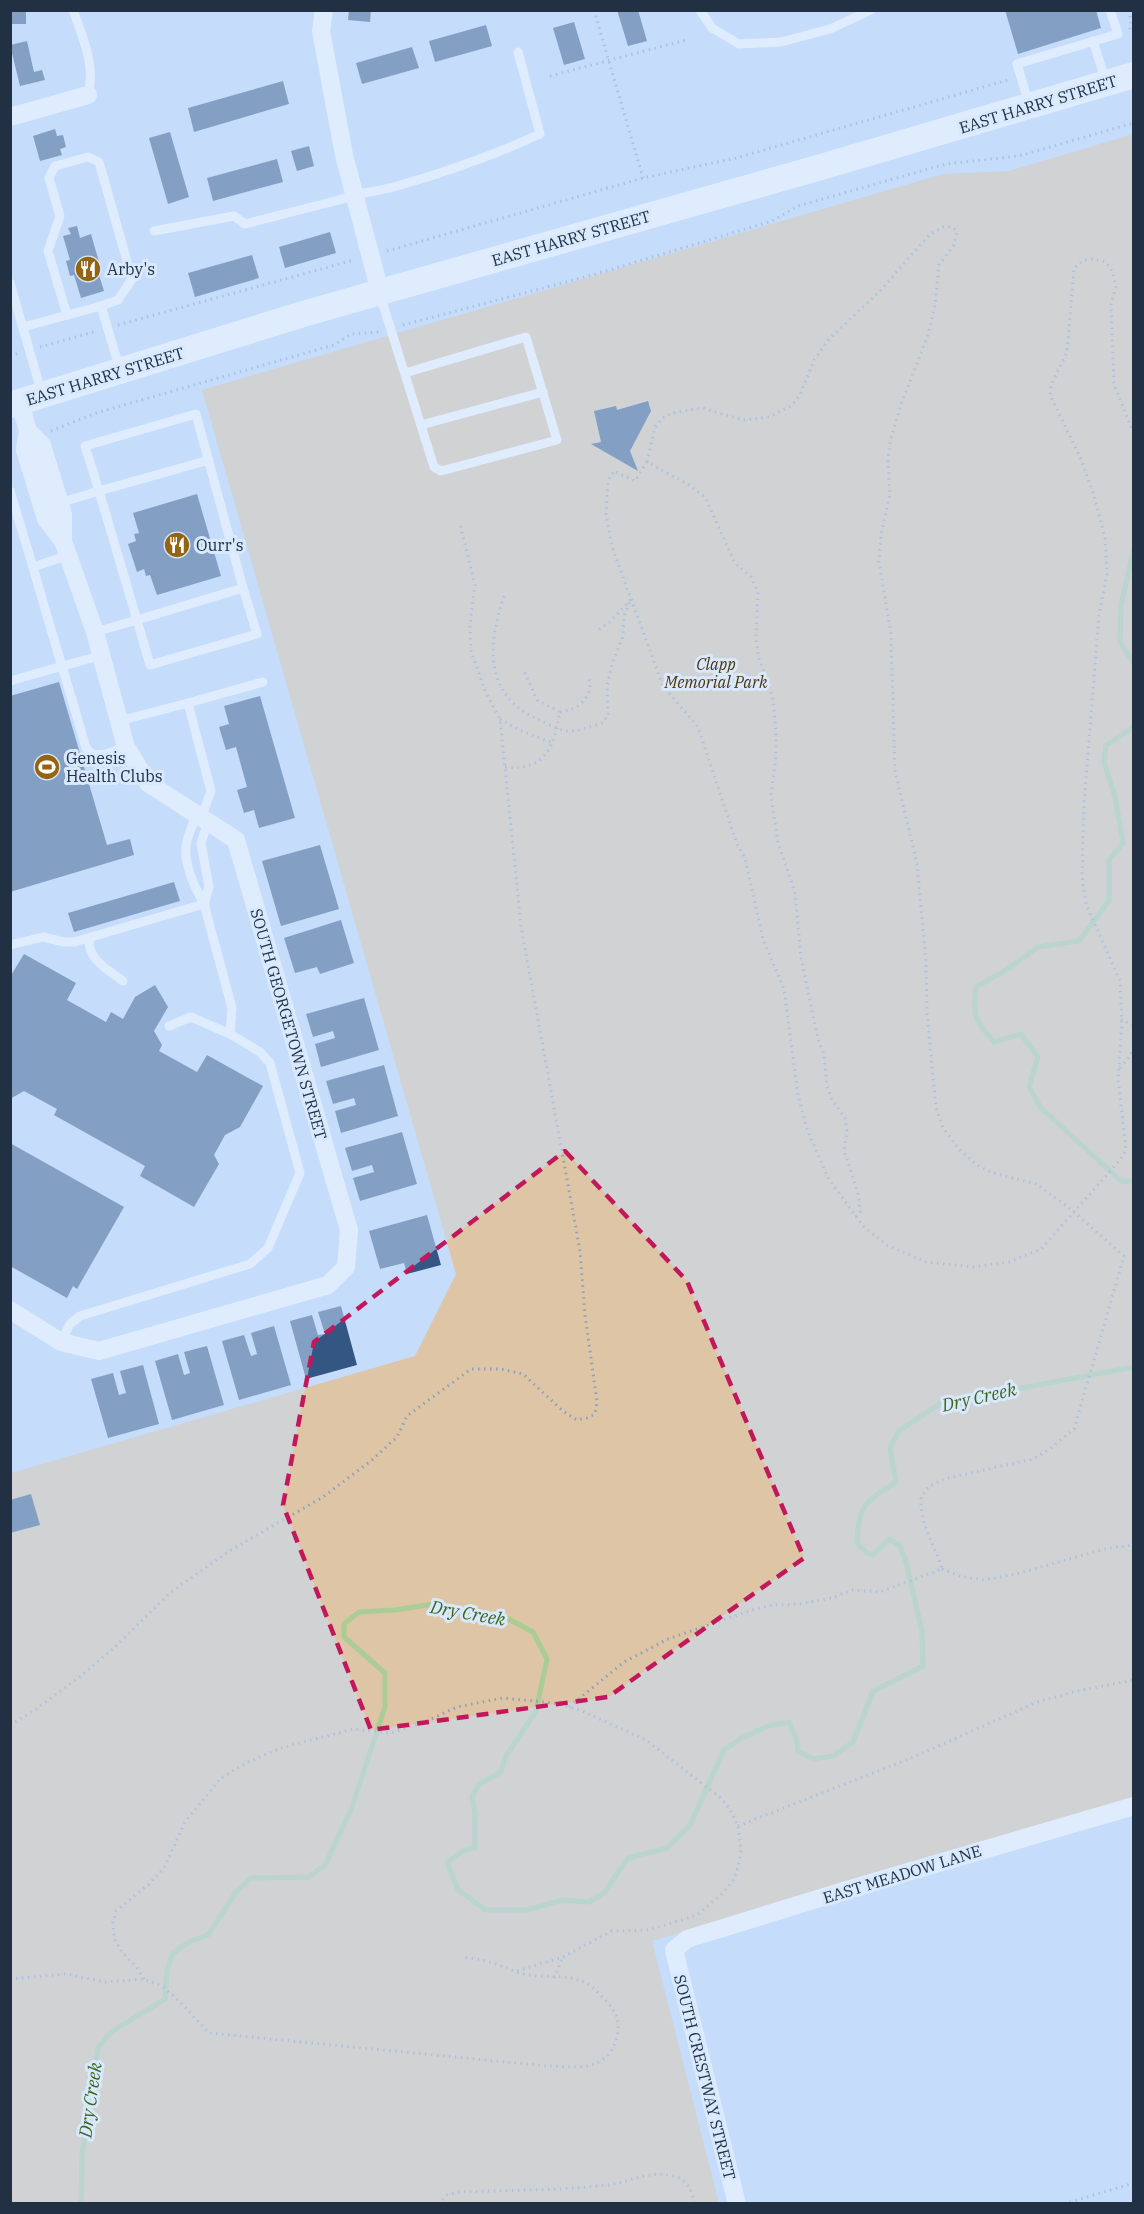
<svg xmlns="http://www.w3.org/2000/svg" width="1144" height="2214" font-family="'IBM Plex Serif',serif">
<rect width="100%" height="100%" fill="#c5ddfb"/>
<path fill="#dec5a5" d="M 1130,135 L 1133,137 L 1133,1799 L 652,1941 L 719,2203 L 11,2204 L 11,1473 L 415,1356 L 456,1274 L 202,390 L 943,174 L 1009,171 Z"/>
<g fill="none" stroke-linecap="round" stroke-linejoin="round">
<g stroke="#aacc95" stroke-width="5">
<path d="M 1134,549 L 1121,605 L 1120,642 L 1134,664"/>
<path d="M 1134,727 L 1106,745 L 1104,762 L 1115,797 L 1123,843 L 1109,860 L 1109,901 L 1079,941 L 1038,947 L 1006,970 L 976,987 C 972,1016 975,1021 994,1042 L 1021,1034 L 1038,1057 L 1029,1087 L 1041,1108 L 1121,1181 L 1134,1182"/>
<path d="M 81,2204 L 82,2155 L 98,2048 L 111,2032 L 165,1999 L 167,1970 L 173,1953 L 189,1942 L 208,1935 L 236,1892 L 251,1878 L 309,1877 L 325,1865 L 351,1810 L 385,1707 L 385,1673 L 344,1637 L 344,1624 L 359,1612 L 395,1610 L 434,1604 L 470,1616 L 505,1617 L 533,1632 L 547,1659 L 536,1711 L 506,1756 L 500,1773 L 479,1784 L 472,1797 L 475,1814 L 475,1848 L 464,1850 L 447,1863 L 458,1890 L 486,1910 L 526,1910 L 563,1900 L 589,1902 L 604,1893 L 628,1858 L 667,1848 L 690,1825 L 724,1750 L 742,1738 L 768,1726 L 789,1722 L 797,1741 L 798,1751 L 813,1759 L 833,1756 L 853,1742 L 873,1691 L 923,1666 L 922,1631 L 906,1562 L 900,1546 L 889,1539 L 873,1555 L 867,1553 L 857,1543 C 858,1505 865,1502 896,1482 L 890,1448 L 899,1431 L 941,1403 L 1134,1367"/>
</g>
</g>
<g fill="#335782">
<rect x="10" y="10" width="16" height="14"/>
<path d="M 349,10 L 371,10 L 370,22 L 348,20 Z"/>
<path d="M 617,10 L 638,10 L 647,41 L 628,46 Z"/>
<path d="M 1005,10 L 1096,10 L 1101,28 L 1018,54 Z"/>
<path d="M 574,22 L 585,59 L 564,65 L 553,28 Z"/>
<path d="M 486,25 L 492,46 L 435,62 L 429,41 Z"/>
<path d="M 27,41 L 34,72 L 42,70 L 45,80 L 20,86 L 10,45 Z"/>
<path d="M 412,47 L 419,68 L 362,84 L 356,63 Z"/>
<path d="M 283,81 L 289,104 L 194,132 L 188,108 Z"/>
<path d="M 55,129 L 57,136 L 63,135 L 66,147 L 60,149 L 62,155 L 40,161 L 33,136 Z"/>
<path d="M 170,132 L 189,197 L 168,204 L 149,138 Z"/>
<path d="M 309,146 L 314,166 L 297,171 L 291,151 Z"/>
<path d="M 277,159 L 283,182 L 213,201 L 207,178 Z"/>
<path d="M 77,226 L 80,238 L 91,234 L 101,269 L 97,269 L 104,291 L 81,298 L 74,275 L 70,276 L 66,261 L 70,260 L 63,236 L 71,234 L 68,228 Z"/>
<path d="M 330,232 L 336,253 L 285,268 L 279,247 Z"/>
<path d="M 252,255 L 259,278 L 195,297 L 188,273 Z"/>
<path d="M 648,401 L 651,411 L 630,451 L 638,471 L 591,444 L 601,442 L 594,411 L 616,406 L 617,410 Z"/>
<path d="M 197,494 L 221,576 L 157,595 L 150,575 L 146,576 L 144,569 L 137,572 L 128,544 L 136,541 L 134,534 L 139,533 L 133,513 Z"/>
<path d="M 59,682 L 107,845 L 130,839 L 134,855 L 10,892 L 10,696 Z"/>
<path d="M 260,696 L 295,818 L 259,828 L 254,810 L 244,813 L 237,790 L 247,787 L 236,747 L 226,750 L 219,727 L 229,724 L 224,706 Z"/>
<path d="M 320,845 L 339,909 L 281,926 L 262,861 Z"/>
<path d="M 174,882 L 180,901 L 74,932 L 68,913 Z"/>
<path d="M 341,920 L 354,963 L 320,974 L 317,967 L 295,973 L 284,938 Z"/>
<path d="M 24,954 L 76,983 L 67,1000 L 106,1022 L 111,1012 L 123,1019 L 135,997 L 155,985 L 168,1007 L 154,1031 L 162,1045 L 159,1051 L 197,1072 L 207,1055 L 263,1086 L 240,1127 L 225,1135 L 214,1155 L 219,1164 L 194,1207 L 140,1176 L 145,1166 L 54,1115 L 57,1109 L 24,1091 L 10,1099 L 10,977 Z"/>
<path d="M 364,998 L 379,1050 L 321,1067 L 315,1044 L 335,1038 L 333,1031 L 313,1037 L 306,1014 Z"/>
<path d="M 384,1065 L 398,1116 L 341,1133 L 335,1111 L 356,1105 L 354,1098 L 333,1104 L 326,1081 Z"/>
<path d="M 402,1132 L 417,1184 L 360,1201 L 353,1178 L 374,1172 L 372,1165 L 352,1171 L 345,1148 Z"/>
<path d="M 10,1143 L 124,1207 L 77,1289 L 73,1286 L 67,1298 L 10,1266 Z"/>
<path d="M 427,1215 L 441,1265 L 407,1274 L 404,1263 L 380,1269 L 369,1231 Z"/>
<path d="M 341,1306 L 357,1365 L 306,1379 L 290,1321 L 312,1315 L 318,1335 L 325,1334 L 318,1312 Z"/>
<path d="M 274,1326 L 291,1385 L 239,1400 L 222,1341 L 244,1335 L 251,1356 L 257,1354 L 251,1333 Z"/>
<path d="M 207,1346 L 224,1405 L 172,1420 L 155,1361 L 178,1354 L 184,1375 L 190,1373 L 184,1352 Z"/>
<path d="M 143,1365 L 159,1424 L 108,1438 L 91,1379 L 113,1373 L 119,1395 L 126,1393 L 120,1371 Z"/>
<path d="M 31,1494 L 40,1525 L 10,1533 L 10,1500 Z"/>
</g>
<g fill="none" stroke-linecap="round" stroke-linejoin="round">
<g stroke="#8ca1bb" stroke-width="3" stroke-dasharray="1.5 4.5" stroke-linecap="butt">
<path d="M 594,10 L 643,178"/>
<path d="M 1129,10 L 1131,20 L 1130,29"/>
<path d="M 550,76 L 686,40"/>
<path d="M 387,251 L 643,178 L 736,158 L 1008,80"/>
<path d="M 118,325 L 354,260"/>
<path d="M 403,325 L 596,274 L 772,221 L 798,206 L 946,164 L 1019,156 L 1130,124 L 1134,124"/>
<path d="M 40,347 L 97,331"/>
<path d="M 10,356 L 19,353"/>
<path d="M 51,431 L 96,413 L 334,345 L 351,334 L 379,332"/>
<path d="M 504,596 C 488,644 483,694 537,719 C 546,723 557,729 567,731 C 577,732 592,726 603,723 L 608,714 L 607,686 L 612,664 L 623,636 L 624,616 L 631,599 L 610,622 L 598,630"/>
<path d="M 560,712 C 578,709 593,699 589,678"/>
<path d="M 500,719 L 519,730 L 553,743"/>
<path d="M 505,767 C 546,771 554,747 560,712 L 537,700 L 524,671"/>
<path d="M 1121,1019 L 1134,1026"/>
<path d="M 1120,1068 L 1134,1050"/>
<path d="M 856,1217 L 860,1212 L 859,1197 L 844,1150 L 847,1131 L 845,1118 L 832,1100 L 827,1086 L 824,1054 L 818,1039 L 801,958 L 795,892 L 778,842 L 771,796 L 776,756 L 776,733 L 773,701 L 768,681 L 759,659 L 756,638 L 758,592 L 751,577 L 735,563 L 705,497 L 691,486 L 647,462 L 635,481 L 614,471 L 608,480 L 606,514 L 612,547 L 663,686 L 698,727 L 737,844 L 745,858 L 763,939 L 784,989 L 798,1095 L 807,1129 L 828,1178 L 863,1226 L 887,1245 L 926,1262 L 973,1267 L 1009,1262 L 1041,1249 L 1120,1160 L 1126,1150 L 1118,1078 L 1122,1024 L 1120,981 L 1086,904 L 1082,876 L 1084,803 L 1099,615 L 1107,574 L 1105,538 L 1095,499 L 1081,459 L 1050,395 L 1051,385 L 1067,352 L 1074,268 L 1084,260 L 1094,259 L 1106,262 L 1112,271 L 1116,286 L 1111,304 L 1114,384 L 1134,435"/>
<path d="M 942,1569 L 962,1577 L 985,1580 L 1020,1573 L 1108,1548 L 1134,1545"/>
<path d="M 569,1707 L 624,1662 L 668,1639 L 755,1609 L 774,1605 L 800,1604 L 831,1598 L 853,1590 L 880,1592 L 942,1569 C 934,1542 920,1527 921,1497 L 928,1487 L 944,1479 L 1033,1459 L 1050,1449 L 1074,1429 L 1124,1256 L 1067,1206 L 1036,1184 L 990,1172 L 977,1165 L 960,1150 L 943,1128 L 936,1108 L 927,1013 L 926,962 L 917,864 L 895,771 L 891,634 L 879,562 L 881,535 L 890,494 L 888,460 L 890,442 L 901,404 L 927,338 L 935,305 L 939,265 L 954,245 L 957,233 L 953,227 L 943,227 L 929,235 L 881,290 L 829,339 L 814,360 L 800,395 L 791,406 L 769,417 L 743,420 L 702,408 L 672,413 L 662,418 L 655,427 L 647,462"/>
<path d="M 10,1725 L 36,1709 L 82,1675 L 116,1646 L 171,1592 L 231,1550 L 323,1497 L 372,1460 L 397,1437 L 407,1416 L 471,1369 L 501,1369 L 523,1374 L 563,1411 L 577,1420 L 587,1418 L 595,1414 L 597,1401 L 585,1315 L 580,1251 L 521,926 L 500,719 L 486,693 L 471,651 L 470,624 L 475,585 L 460,524"/>
<path d="M 738,1826 L 916,1756 L 1037,1702 L 1082,1690 L 1134,1680"/>
<path d="M 554,1978 L 563,1957"/>
<path d="M 10,1979 L 66,1974 L 105,1982 L 144,1979 L 162,1986 L 180,2002 L 209,2033 L 547,2066 C 564,2066 586,2070 601,2061 C 615,2052 622,2030 616,2015 C 612,2006 599,1993 592,1987 C 571,1971 544,1980 520,1973 C 499,1966 486,1958 463,1958"/>
<path d="M 144,1979 L 136,1966 L 123,1954 L 114,1938 L 113,1922 L 116,1911 L 149,1884 L 164,1868 L 185,1822 L 221,1778 L 248,1762 L 281,1748 L 353,1729 L 391,1733 L 422,1723 L 457,1707 L 503,1698 L 554,1703 L 580,1710 L 646,1740 L 722,1799 L 730,1810 L 738,1826 L 741,1850 L 738,1867 L 734,1879 L 723,1893 L 697,1915 L 649,1930 L 612,1931 L 563,1957 L 517,1971"/>
<path d="M 438,2204 L 447,2195 L 459,2192 C 508,2190 558,2191 607,2185 C 631,2182 648,2170 674,2176 C 688,2180 692,2191 694,2204"/>
<path d="M 1064,2204 L 1134,2183"/>
</g>
<g stroke="#fff" stroke-width="9">
<path d="M 73,10 C 83,39 96,65 88,95"/>
<path d="M 700,10 L 712,28 L 739,44 L 781,42 L 830,29 L 871,10"/>
<path d="M 1093,41 L 1106,82"/>
<path d="M 1029,104 L 1017,64 L 1118,34 L 1110,10"/>
<path d="M 154,231 L 234,216 L 245,224 L 339,200 C 358,192 378,192 397,186 C 446,172 494,155 540,134 L 518,52"/>
<path d="M 10,283 L 42,394"/>
<path d="M 380,295 L 434,467 L 441,471 L 557,440 L 526,337 L 405,373"/>
<path d="M 67,315 L 48,251 L 60,216 L 49,178 L 55,166 L 88,157 L 99,162 L 132,279 L 118,300 L 101,306"/>
<path d="M 23,327 L 101,306 L 120,370"/>
<path d="M 421,425 L 543,392"/>
<path d="M 209,460 L 99,491 L 85,446 L 196,414 L 243,588 L 137,620 L 150,665 L 257,634 L 243,588"/>
<path d="M 10,491 L 33,567"/>
<path d="M 59,503 L 99,491 L 137,620 L 95,632"/>
<path d="M 69,555 L 33,567 C 50,628 69,688 86,748 L 93,755 L 106,754 L 126,747"/>
<path d="M 10,681 L 102,655"/>
<path d="M 188,703 L 263,682"/>
<path d="M 119,721 L 188,703 L 211,791 L 201,818"/>
<path d="M 196,815 C 193,825 187,836 186,846 C 184,865 195,888 204,904 L 209,887 L 201,843 L 208,822"/>
<path d="M 89,939 C 88,960 107,969 123,981"/>
<path d="M 10,945 L 43,937 L 64,942 L 74,942 L 204,904 L 232,1008 L 230,1034 L 260,1052 L 270,1063 L 300,1173 L 268,1248 L 250,1264 L 80,1316 L 70,1324 L 61,1342"/>
<path d="M 169,1026 L 191,1017 L 230,1034"/>
</g>
<g stroke="#fff" stroke-width="18">
<path d="M 324,10 L 321,31 L 344,155 L 380,292"/>
<path d="M 10,117 L 88,95"/>
<path d="M 20,403 L 28,431 L 25,450 L 46,519 L 63,541"/>
<path d="M 10,1310 L 61,1342 L 99,1351 L 328,1285 L 346,1267 L 349,1230 L 236,840 L 148,783 L 126,747 L 95,632 L 63,541 L 63,514 L 42,445 L 28,431"/>
<path d="M 737,2204 L 674,1950 L 687,1939 L 853,1888 L 1134,1806"/>
</g>
<path stroke="#fff" stroke-width="26" d="M 10,405 L 303,314 L 828,165 L 1134,75"/>
</g>
<path d="M0 0H1144V2214H0ZM 565,1151 L 687,1281 L 804,1558 L 608,1697 L 371,1730 L 283,1505 L 314,1342 Z" fill="#c5ddfb" fill-opacity=".55" fill-rule="evenodd"/>
<path fill="none" stroke="#c2185b" stroke-width="4.5" stroke-dasharray="12 8" stroke-linejoin="round" d="M 565,1151 L 687,1281 L 804,1558 L 608,1697 L 371,1730 L 283,1505 L 314,1342 Z"/>
<defs>
<g id="restaurant-disc" transform="scale(1.35)"><circle r="9.5" fill="#936412" stroke="#d9e9fd"/><path d="M-5-6h1v4h1v-4h1v4h1v-4h1v5L-1.5 .5V6h-2V.5L-5-1ZM5-6V6H3V1.5H1.5Q1.5-4 5-6Z" fill="#fff"/></g>
<g id="stadium-disc" transform="scale(1.35)"><circle r="9.5" fill="#936412" stroke="#d9e9fd"/><path d="M0-5a6.5 5 0 1 0 0 10a6.5 5 0 1 0 0-10ZM-3.5-1.8h7v3.6h-7Z" fill="#fff"/></g>
</defs>
<g fill-rule="evenodd">
<use href="#restaurant-disc" x="88" y="269"/>
<use href="#restaurant-disc" x="177" y="545"/>
<use href="#stadium-disc" x="47" y="767"/>
</g>
<g text-anchor="middle" dominant-baseline="central" stroke-width="6" stroke-linejoin="round" paint-order="stroke">
<g font-size="16" fill="#213043" stroke="#d9e9fd">
<text transform="translate(1038 104) rotate(-17)">EAST HARRY STREET</text>
<text transform="translate(571 238) rotate(-16)">EAST HARRY STREET</text>
<text transform="translate(105 376) rotate(-17)">EAST HARRY STREET</text>
<text transform="translate(289 1024) rotate(74)">SOUTH GEORGETOWN STREET</text>
<text transform="translate(902 1874) rotate(-17)">EAST MEADOW LANE</text>
<text transform="translate(705 2077) rotate(76)">SOUTH CRESTWAY STREET</text>
</g>
<g font-size="16" fill="#213043" stroke="#d9e9fd" text-anchor="start">
<text x="107" y="269">Arby's</text>
<text x="196" y="545">Ourr's</text>
<text x="66" y="758">Genesis<tspan x="66" dy="18">Health Clubs</tspan></text>
</g>
<g font-size="16" font-style="italic" fill="#4f3409" stroke="#d9e9fd">
<text x="716" y="664">Clapp<tspan x="716" dy="18">Memorial Park</tspan></text>
</g>
<g font-size="18" font-style="italic" fill="#3c651b" stroke="#d9e9fd">
<text transform="translate(979 1397) rotate(-13)">Dry Creek</text>
<text transform="translate(468 1613) rotate(10)">Dry Creek</text>
<text transform="translate(90 2100) rotate(-82)">Dry Creek</text>
</g>
</g>
<rect width="1144" height="2214" fill="none" stroke="#213043" stroke-width="24"/>
</svg>
